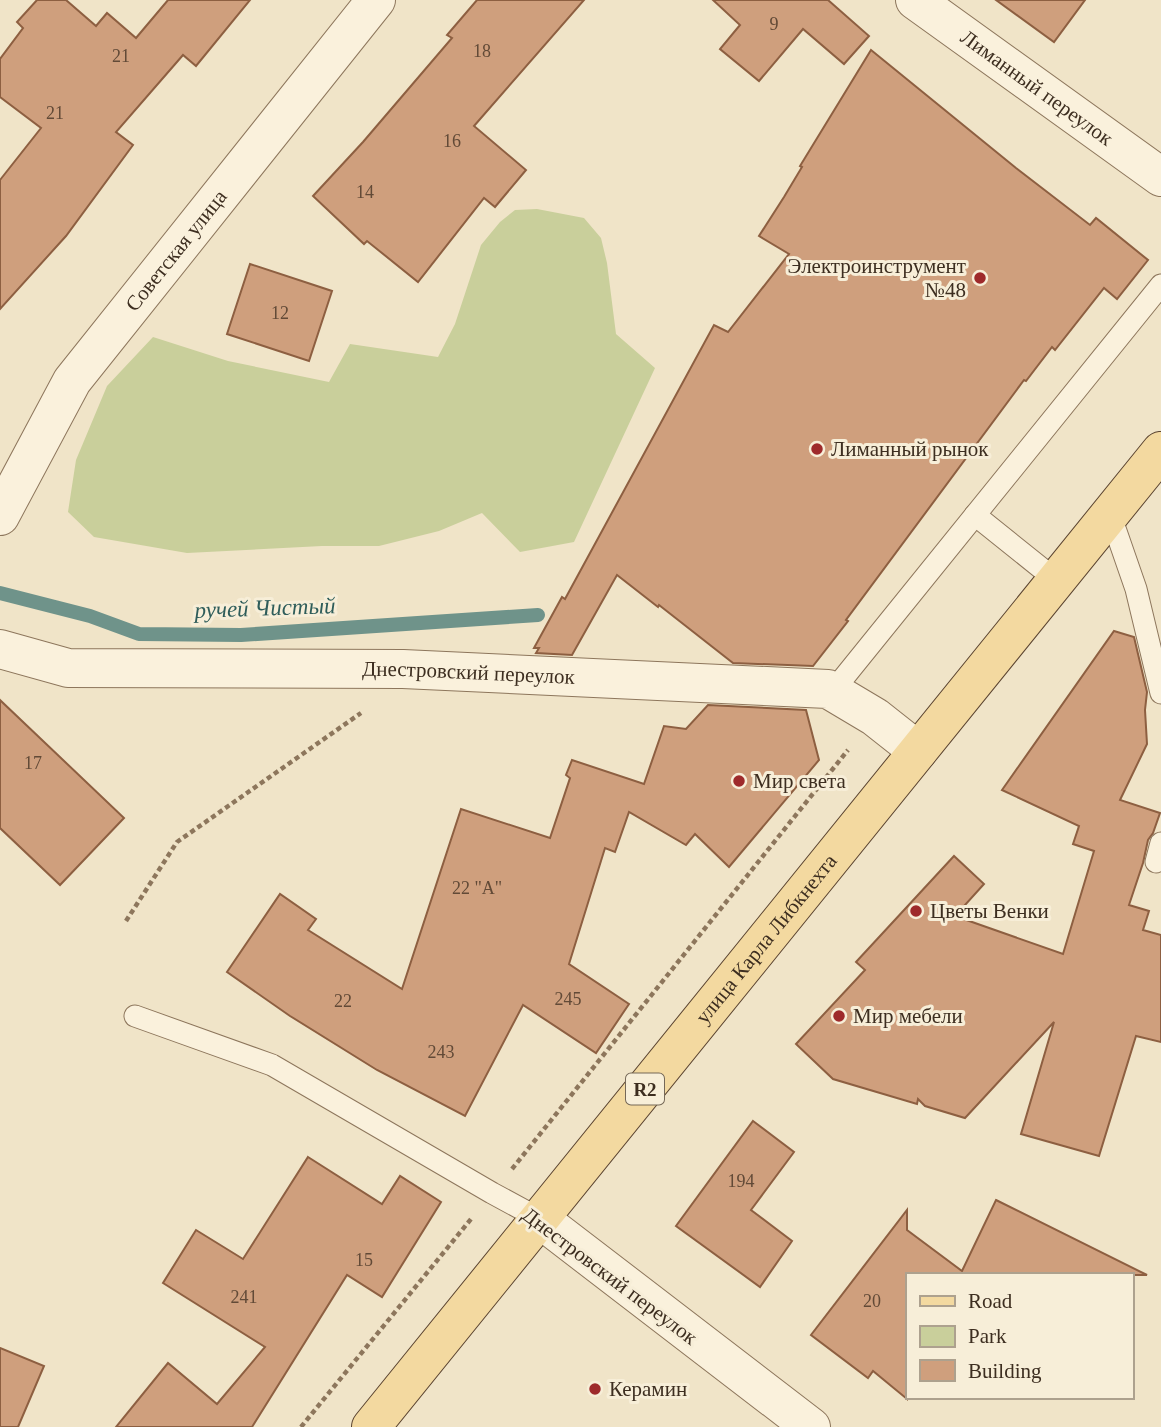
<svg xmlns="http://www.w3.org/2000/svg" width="1161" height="1427" font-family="Georgia,serif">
<rect width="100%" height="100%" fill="#f0e4c8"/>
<path fill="#c9cf9b" d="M 537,209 L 584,218 L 601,238 L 607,263 L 616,334 L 655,368 L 574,542 L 520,552 L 482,513 L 439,531 L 379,546 L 322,546 L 187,553 L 94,537 L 68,512 L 76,460 L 107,386 L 153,337 L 228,361 L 329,382 L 350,344 L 438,357 L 455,324 L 481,245 L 500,222 L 515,210 Z"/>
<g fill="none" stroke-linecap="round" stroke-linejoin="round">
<path stroke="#6f938a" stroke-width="14" d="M 0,593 L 90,616 L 139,634 L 241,635 L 538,615"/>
</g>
<g fill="#cf9f7d" stroke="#8d5f41" stroke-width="2">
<path d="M 37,0 L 66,0 L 96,26 L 107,13 L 136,38 L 168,0 L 250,0 L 196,66 L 183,55 L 116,132 L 133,145 L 66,236 L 0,309 L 0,180 L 41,128 L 0,97 L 0,59 L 23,28 L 17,22 Z"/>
<path d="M 477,0 L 584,0 L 474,126 L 526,170 L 495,207 L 484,198 L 418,282 L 367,241 L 364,244 L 313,196 L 363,142 L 452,38 L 447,35 Z"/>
<path d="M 713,0 L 828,0 L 869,36 L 844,64 L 803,29 L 759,81 L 720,49 L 740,25 Z"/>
<path d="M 996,0 L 1085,0 L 1054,42 Z"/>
<path d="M 871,50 L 1016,168 L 1090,225 L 1096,218 L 1148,260 L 1117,299 L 1104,288 L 1055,350 L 1052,347 L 1026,381 L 1024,380 L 846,620 L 848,621 L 813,666 L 733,663 L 659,605 L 658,607 L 617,575 L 572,655 L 536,653 L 539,648 L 534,648 L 562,597 L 565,599 L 714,325 L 728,332 L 789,254 L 759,236 L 784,197 L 802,167 L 800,166 Z"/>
<path d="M 250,264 L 332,291 L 309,361 L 227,334 Z"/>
<path d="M 1114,631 L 1134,637 L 1147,692 L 1145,710 L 1147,744 L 1120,800 L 1160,813 L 1153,833 L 1148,840 L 1143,863 L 1129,905 L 1149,911 L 1143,930 L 1161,935 L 1161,1042 L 1136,1036 L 1099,1156 L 1021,1134 L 1054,1022 L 965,1118 L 925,1106 L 918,1099 L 917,1104 L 833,1079 L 796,1044 L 865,970 L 856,962 L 954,856 L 984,884 L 955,916 L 1063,954 L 1094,851 L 1073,844 L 1079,826 L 1002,790 Z"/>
<path d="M 0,700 L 124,818 L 60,885 L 0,828 Z"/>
<path d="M 708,705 L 806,710 L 819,760 L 729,867 L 695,834 L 686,845 L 629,812 L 615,852 L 605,848 L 569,964 L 629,1004 L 596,1053 L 523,1005 L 465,1116 L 377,1070 L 290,1016 L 227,972 L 280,894 L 316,919 L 308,930 L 402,989 L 461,809 L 550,838 L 570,778 L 566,775 L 572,760 L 644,784 L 664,726 L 686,729 Z"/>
<path d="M 753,1121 L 794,1152 L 751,1210 L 792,1241 L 760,1287 L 676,1226 Z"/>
<path d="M 308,1157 L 382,1204 L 400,1176 L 441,1202 L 382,1297 L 347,1275 L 252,1427 L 116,1427 L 168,1363 L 217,1404 L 265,1347 L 163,1283 L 196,1230 L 243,1259 Z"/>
<path d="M 996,1200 L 1147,1275 L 907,1275 L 907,1399 L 873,1371 L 868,1378 L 811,1335 L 907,1210 L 907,1230 L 962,1271 Z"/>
<path d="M 0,1348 L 44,1366 L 18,1427 L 0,1427 Z"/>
</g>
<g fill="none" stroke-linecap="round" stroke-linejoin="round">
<g stroke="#8d765c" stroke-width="23">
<g id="service">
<path d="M 1110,514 L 1136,589 L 1161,693"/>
<path d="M 975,515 L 1056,580"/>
<path d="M 828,689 L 841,681 L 1161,285"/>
<path d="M 1156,862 L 1161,843"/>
<path d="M 135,1016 L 272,1065 L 492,1193 L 540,1219"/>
</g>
</g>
<g stroke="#8d765c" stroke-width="40">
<g id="minor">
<path id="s1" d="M 915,0 L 1161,177"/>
<path id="s2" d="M 0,516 L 72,381 L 376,0"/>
<path id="s3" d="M 0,649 L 68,668 L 403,669 L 828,689 L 875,717 L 918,751"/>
<path d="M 540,1219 L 811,1427"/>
</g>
</g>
<g stroke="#5b4430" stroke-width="40">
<g id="primary">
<path id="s4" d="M 371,1427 L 1161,451"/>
</g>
</g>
<g stroke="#8d765c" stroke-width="4.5" stroke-dasharray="5 3.5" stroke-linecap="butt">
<path d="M 126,921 L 177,842 L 361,713"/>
<path d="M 512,1169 L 848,750"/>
<path d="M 301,1427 L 471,1219"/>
</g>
<use href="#service" stroke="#faf1dc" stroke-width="21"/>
<use href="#minor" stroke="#faf1dc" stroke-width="38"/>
<use href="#primary" stroke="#f3d9a0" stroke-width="38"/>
</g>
<g fill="#9e2a2b" stroke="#f7eed8" stroke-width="2.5">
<circle cx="980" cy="278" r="7"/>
<circle cx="817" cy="449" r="7"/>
<circle cx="739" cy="781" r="7"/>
<circle cx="916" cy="911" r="7"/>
<circle cx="839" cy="1016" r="7"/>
<circle cx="595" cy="1389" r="7"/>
</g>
<g text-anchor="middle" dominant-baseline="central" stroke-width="6" stroke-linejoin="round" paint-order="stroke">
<g font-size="18" fill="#624a37">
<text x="774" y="24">9</text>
<text x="482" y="51">18</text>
<text x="121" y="56">21</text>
<text x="55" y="113">21</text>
<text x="452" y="141">16</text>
<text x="365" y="192">14</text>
<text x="280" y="313">12</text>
<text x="33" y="763">17</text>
<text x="477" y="888">22 "А"</text>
<text x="568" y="999">245</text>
<text x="343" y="1001">22</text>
<text x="441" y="1052">243</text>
<text x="741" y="1181">194</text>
<text x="364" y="1260">15</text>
<text x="244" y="1297">241</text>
<text x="872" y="1301">20</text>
</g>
<rect fill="#f7eed8" stroke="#756857" stroke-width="2" x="626" y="1073.5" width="38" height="31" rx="5"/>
<g font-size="19" font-weight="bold" fill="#3d2e20">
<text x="645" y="1089">R2</text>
</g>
<g font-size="21" fill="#3d2e20" stroke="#f7eed8">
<text stroke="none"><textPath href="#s1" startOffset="150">Лиманный переулок</textPath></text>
<text stroke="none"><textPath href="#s2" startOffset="320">Советская улица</textPath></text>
<text stroke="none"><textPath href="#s3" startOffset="471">Днестровский переулок</textPath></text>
<text stroke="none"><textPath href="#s4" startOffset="628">улица Карла Либкнехта</textPath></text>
<text transform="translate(610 1276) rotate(37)">Днестровский переулок</text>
</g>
<g font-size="21" fill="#3d2e20" stroke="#f7eed8" text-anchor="start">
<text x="966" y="266" text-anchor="end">Электроинструмент<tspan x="966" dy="24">№48</tspan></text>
<text x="831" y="449">Лиманный рынок</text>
<text x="753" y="781">Мир света</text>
<text x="930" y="911">Цветы Венки</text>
<text x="853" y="1016">Мир мебели</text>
<text x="609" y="1389">Керамин</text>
</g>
<g font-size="23" font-style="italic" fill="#2f5d5a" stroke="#f7eed8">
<text transform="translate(265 608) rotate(-2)">ручей Чистый</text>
</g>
</g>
<rect x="906" y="1273" width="228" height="126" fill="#f7eed8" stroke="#ada18e" stroke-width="2"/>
<rect x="920" y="1296" width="35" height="10" fill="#f3d9a0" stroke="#ada18e" stroke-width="2"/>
<text x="968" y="1308" font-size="21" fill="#3d2e20">Road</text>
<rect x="920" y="1326" width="35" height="21" fill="#c9cf9b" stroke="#ada18e" stroke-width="2"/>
<text x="968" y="1343" font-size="21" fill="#3d2e20">Park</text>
<rect x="920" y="1360" width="35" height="21" fill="#cf9f7d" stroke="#ada18e" stroke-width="2"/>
<text x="968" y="1378" font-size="21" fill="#3d2e20">Building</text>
</svg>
